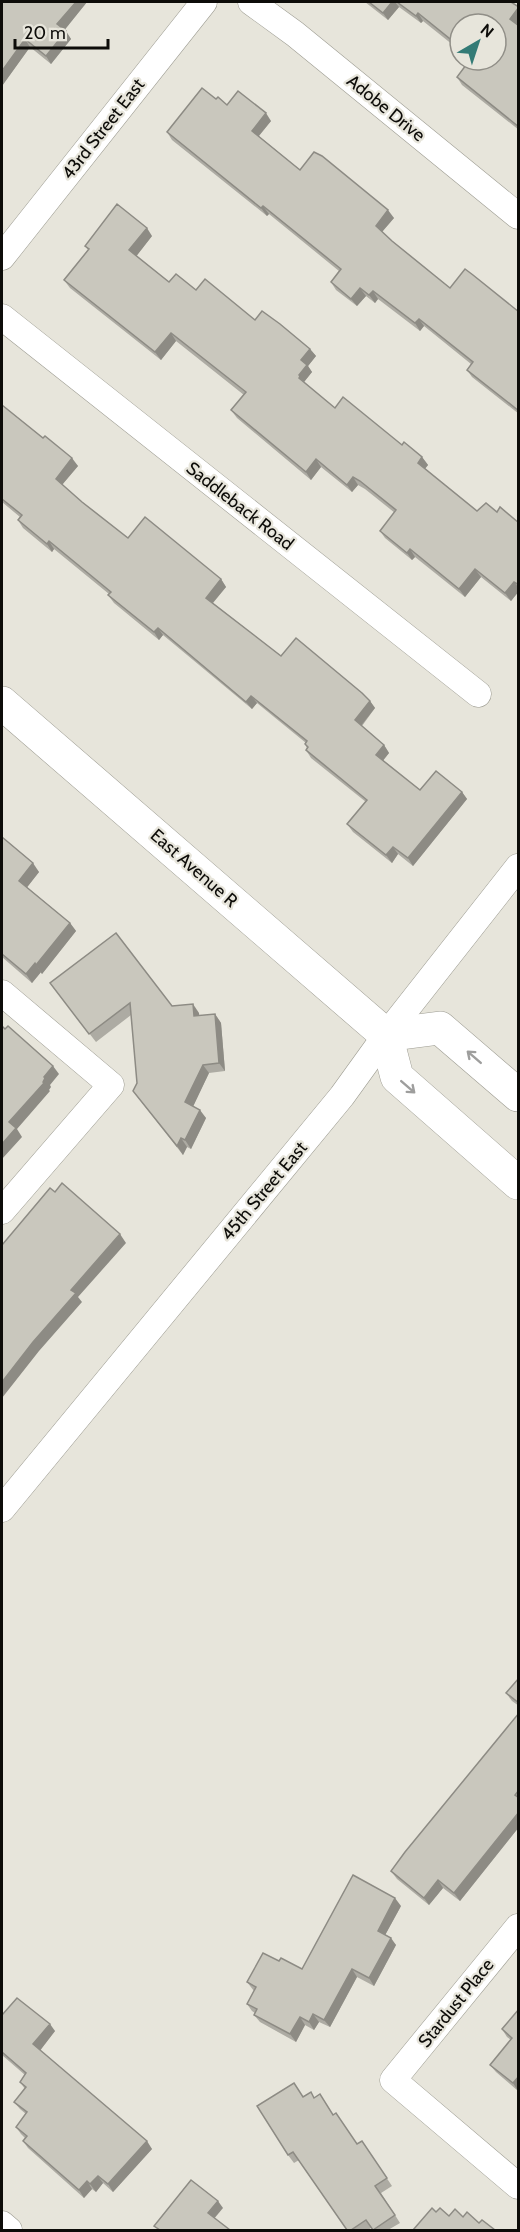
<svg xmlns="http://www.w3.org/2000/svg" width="520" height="2232" font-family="Cabin,sans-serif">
<rect width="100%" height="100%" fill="#e7e5db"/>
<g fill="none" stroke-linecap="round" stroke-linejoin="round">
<g stroke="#9d9c92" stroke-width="27">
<g id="minor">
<path d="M 251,2 L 295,34 L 518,216"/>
<path d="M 2,257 L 204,2"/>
<path d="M 2,317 L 478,694"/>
<path d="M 2,993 L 111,1085 L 2,1211"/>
<path d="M 2,1509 L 342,1096 L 386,1035 L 518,867"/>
<path d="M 518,1927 L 393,2080 L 518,2186"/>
<path d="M 2,2224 L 9,2230"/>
</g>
</g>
<g stroke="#9d9c92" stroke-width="34">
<g id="secondary">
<path d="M 2,703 L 386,1035 L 397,1077 L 518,1183"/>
<path d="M 386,1035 L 440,1028 L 518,1095"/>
</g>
</g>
<use href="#minor" stroke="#fff" stroke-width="26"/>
<use href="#secondary" stroke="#fff" stroke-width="33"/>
</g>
<g fill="#adaba3">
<path d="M 2,2 L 87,2 L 64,30 L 71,39 L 51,64 L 30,47 L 2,86 Z"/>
<path d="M 365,2 L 511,2 L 519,7 L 519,22 L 517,25 L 519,26 L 519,130 L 462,85 L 457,77 L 468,63 L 464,60 L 496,60 L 460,24 L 460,57 L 452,47 L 453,45 L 423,21 L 421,23 L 399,7 L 388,20 Z"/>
<path d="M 216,99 L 227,105 L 271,121 L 259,136 L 300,170 L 394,218 L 382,232 L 392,241 L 450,288 L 519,312 L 519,414 L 472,377 L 467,370 L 471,364 L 424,326 L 420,331 L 378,299 L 375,303 L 366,296 L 357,306 L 336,290 L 331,282 L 339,271 L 269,214 L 267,216 L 172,140 L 167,132 Z"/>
<path d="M 152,236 L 136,256 L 169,282 L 196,290 L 310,349 L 316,356 L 308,366 L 312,372 L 304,382 L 306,384 L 335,408 L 422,457 L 428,465 L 425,469 L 477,511 L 497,512 L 519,523 L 519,591 L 511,601 L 481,577 L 465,597 L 415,557 L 412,560 L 385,538 L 380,531 L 395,513 L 365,489 L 358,485 L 352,492 L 321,467 L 311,480 L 237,418 L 231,410 L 244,395 L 176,341 L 161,360 L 70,288 L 64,280 L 88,250 L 85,246 Z"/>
<path d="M 2,405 L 78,466 L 62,485 L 82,502 L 128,538 L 221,579 L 226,587 L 213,603 L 281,656 L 370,701 L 375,708 L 362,726 L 384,745 L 389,753 L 383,760 L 420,790 L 462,792 L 467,799 L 413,866 L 398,854 L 392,863 L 353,832 L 347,824 L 366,802 L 311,758 L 306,750 L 307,748 L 305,744 L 306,743 L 257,703 L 252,709 L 163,635 L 159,640 L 114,603 L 108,595 L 109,594 L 54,549 L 52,552 L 23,528 L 18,520 L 20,517 L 2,502 Z"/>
<path d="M 2,837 L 39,872 L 27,887 L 70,923 L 76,931 L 42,974 L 41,972 L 32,983 L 2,957 Z"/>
<path d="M 50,983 L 172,1006 L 199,1013 L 199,1016 L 215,1014 L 221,1023 L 225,1071 L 209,1073 L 193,1106 L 206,1118 L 191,1149 L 187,1147 L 183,1155 L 133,1091 L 137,1083 L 131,1015 L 96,1042 Z"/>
<path d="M 519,1678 L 519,1706 L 512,1701 L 506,1693 Z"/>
<path d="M 519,1713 L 519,1827 L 460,1901 L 443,1888 L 429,1905 L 397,1879 L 391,1871 Z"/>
<path d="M 401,1906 L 385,1935 L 396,1945 L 374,1986 L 357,1977 L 330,2027 L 319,2022 L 314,2030 L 305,2025 L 296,2042 L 260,2022 L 254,2015 L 255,2013 L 252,2011 L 247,2004 L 254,1991 L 247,1982 L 279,1961 L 302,1969 Z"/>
<path d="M 519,2009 L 519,2090 L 518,2091 L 496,2072 L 490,2065 L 511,2040 L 507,2037 L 502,2029 Z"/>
<path d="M 2,2015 L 55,2031 L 40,2050 L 152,2149 L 113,2192 L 103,2183 L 96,2192 L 92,2189 L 84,2198 L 28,2148 L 23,2141 L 25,2138 L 21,2134 L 16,2127 L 26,2114 L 20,2109 L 14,2102 L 25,2089 L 20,2082 L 25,2075 L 2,2055 Z"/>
<path d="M 304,2097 L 315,2098 L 333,2114 L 357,2144 L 362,2141 L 392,2186 L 381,2193 L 400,2223 L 388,2230 L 373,2230 L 371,2228 L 368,2230 L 347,2230 L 299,2160 L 294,2163 L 288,2155 Z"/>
</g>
<g fill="#8d8b84">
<path d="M 76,2 L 87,2 L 63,32 L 57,24 Z"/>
<path d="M 392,2 L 395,2 L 399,7 L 388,20 L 383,13 Z"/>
<path d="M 519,8 L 519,22 L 515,27 L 510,19 Z"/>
<path d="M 418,13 L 423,21 L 421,23 L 416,16 Z"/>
<path d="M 66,31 L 71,39 L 51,64 L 46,56 Z"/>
<path d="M 25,39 L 30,47 L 2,86 L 2,71 Z"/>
<path d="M 266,113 L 271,121 L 257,138 L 252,131 Z"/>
<path d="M 263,206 L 269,214 L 267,216 L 261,208 Z"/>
<path d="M 388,210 L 394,218 L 381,233 L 376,226 Z"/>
<path d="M 147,228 L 152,236 L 135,258 L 129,250 Z"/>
<path d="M 360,288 L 366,296 L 357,306 L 351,299 Z"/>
<path d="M 373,291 L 378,299 L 375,303 L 369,295 Z"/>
<path d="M 419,319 L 424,326 L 420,331 L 415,323 Z"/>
<path d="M 171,333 L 176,341 L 161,360 L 155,352 Z"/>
<path d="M 310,349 L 316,356 L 308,366 L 312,372 L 304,382 L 306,384 L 299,378 L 299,375 L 301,360 Z"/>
<path d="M 422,457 L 428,465 L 423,471 L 418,463 Z"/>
<path d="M 72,458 L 78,466 L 61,486 L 56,479 Z"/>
<path d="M 316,459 L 321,467 L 311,480 L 306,472 Z"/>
<path d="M 353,477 L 358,485 L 352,492 L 347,485 Z"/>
<path d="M 49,541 L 54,549 L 52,552 L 47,544 Z"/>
<path d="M 410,549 L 415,557 L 412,560 L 407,553 Z"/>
<path d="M 475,569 L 481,577 L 465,597 L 459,589 Z"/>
<path d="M 221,579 L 226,587 L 211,605 L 206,598 Z"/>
<path d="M 514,582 L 519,588 L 519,591 L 511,601 L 505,593 Z"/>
<path d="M 158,628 L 163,635 L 159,640 L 154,632 Z"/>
<path d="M 251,696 L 257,703 L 252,709 L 246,702 Z"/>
<path d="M 370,701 L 375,708 L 360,727 L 355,720 Z"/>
<path d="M 384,745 L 389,753 L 382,762 L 376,755 Z"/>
<path d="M 462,792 L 467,799 L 413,866 L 408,858 Z"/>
<path d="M 393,847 L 398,854 L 392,863 L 386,855 Z"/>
<path d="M 33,863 L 39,872 L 25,890 L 19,881 Z"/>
<path d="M 70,923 L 76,931 L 42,974 L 36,965 Z"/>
<path d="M 35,963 L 41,972 L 32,983 L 26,974 Z"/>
<path d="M 193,1004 L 199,1013 L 200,1025 L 194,1016 Z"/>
<path d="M 215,1014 L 221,1023 L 225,1071 L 219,1063 Z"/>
<path d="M 203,1065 L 209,1073 L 191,1111 L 185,1102 Z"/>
<path d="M 53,1066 L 59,1074 L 50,1085 L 51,1087 L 49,1090 L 50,1091 L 17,1129 L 22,1137 L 2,1159 L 2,1144 L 9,1122 L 43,1082 L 44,1077 Z"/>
<path d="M 200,1110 L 206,1118 L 191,1149 L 185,1140 Z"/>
<path d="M 181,1138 L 187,1147 L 183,1155 L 177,1146 Z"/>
<path d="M 120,1234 L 126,1243 L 78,1297 L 82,1302 L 39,1351 L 2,1398 L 2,1382 L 71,1290 Z"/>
<path d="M 519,1812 L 519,1827 L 460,1901 L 454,1893 Z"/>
<path d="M 438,1880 L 443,1888 L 429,1905 L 424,1898 Z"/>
<path d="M 395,1898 L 401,1906 L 383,1939 L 378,1931 Z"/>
<path d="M 391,1938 L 396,1945 L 374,1986 L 369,1978 Z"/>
<path d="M 352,1969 L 357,1977 L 330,2027 L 324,2020 Z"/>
<path d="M 313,2014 L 319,2022 L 314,2030 L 309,2022 Z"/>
<path d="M 300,2017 L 305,2025 L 296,2042 L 290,2034 Z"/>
<path d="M 50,2024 L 55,2031 L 39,2052 L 33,2044 Z"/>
<path d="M 519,2076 L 519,2090 L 518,2091 L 513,2083 Z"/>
<path d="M 147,2141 L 152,2149 L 113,2192 L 108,2184 Z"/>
<path d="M 98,2176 L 103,2183 L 96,2192 L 90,2184 Z"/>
<path d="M 87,2181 L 92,2189 L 84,2198 L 79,2190 Z"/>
<path d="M 218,2201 L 223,2208 L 213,2220 L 208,2213 Z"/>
</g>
<g fill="#c9c7bd" stroke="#8d8b84" stroke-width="1.5">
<path d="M 2,2 L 76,2 L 57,24 L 66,31 L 46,56 L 25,39 L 2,71 Z"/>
<path d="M 369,2 L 392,2 L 383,13 Z"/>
<path d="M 397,2 L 511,2 L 519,7 L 510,19 L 519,26 L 519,127 L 457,77 L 469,61 L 468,60 L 496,60 L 496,24 L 460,24 L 460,54 L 452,47 L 455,43 L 418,13 L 416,16 Z"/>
<path d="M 202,88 L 216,99 L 218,97 L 227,105 L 238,91 L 266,113 L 252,131 L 300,170 L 314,152 L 322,156 L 388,210 L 376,226 L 392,241 L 450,288 L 465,269 L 473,275 L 519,312 L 519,411 L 467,370 L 473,362 L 419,319 L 415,323 L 373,291 L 369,295 L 360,288 L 351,299 L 331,282 L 341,269 L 263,206 L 261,208 L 167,132 Z"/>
<path d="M 117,204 L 147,228 L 129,250 L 169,282 L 176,274 L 196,290 L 205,279 L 255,320 L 262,311 L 280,324 L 310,349 L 301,360 L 307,365 L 299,375 L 300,376 L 299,378 L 335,408 L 343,397 L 402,445 L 404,442 L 422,457 L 418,463 L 477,511 L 486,503 L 497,512 L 500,507 L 519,523 L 519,585 L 514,582 L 505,593 L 475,569 L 459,589 L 410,549 L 407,553 L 380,531 L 396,510 L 360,481 L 353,477 L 347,485 L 316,459 L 306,472 L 231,410 L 246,392 L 171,333 L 155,352 L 64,280 L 89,249 L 85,246 Z"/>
<path d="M 2,405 L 43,438 L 45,436 L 72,458 L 56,479 L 82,502 L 128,538 L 145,517 L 221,579 L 206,598 L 281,656 L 296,638 L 362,693 L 370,701 L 355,720 L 384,745 L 376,755 L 420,790 L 436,771 L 462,792 L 408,858 L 393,847 L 386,855 L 347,824 L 367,800 L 306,750 L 308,747 L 305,744 L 307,741 L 251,696 L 246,702 L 158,628 L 154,632 L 108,595 L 111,592 L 49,541 L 47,544 L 18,520 L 22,515 L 2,499 Z"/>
<path d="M 2,837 L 33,863 L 19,881 L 70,923 L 36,965 L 35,963 L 26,974 L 2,954 Z"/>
<path d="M 116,933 L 172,1006 L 193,1004 L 194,1016 L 215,1014 L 219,1063 L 203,1065 L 185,1102 L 200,1110 L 185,1140 L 181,1138 L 177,1146 L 133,1091 L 137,1083 L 130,1003 L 89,1034 L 50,983 Z"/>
<path d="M 2,1026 L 5,1029 L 8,1026 L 53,1066 L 44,1077 L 45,1078 L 43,1082 L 44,1083 L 9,1122 L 16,1128 L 2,1144 Z"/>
<path d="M 62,1183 L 120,1234 L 71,1290 L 76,1293 L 33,1342 L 2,1382 L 2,1245 L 50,1188 L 55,1192 Z"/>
<path d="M 519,1678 L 519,1703 L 506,1693 Z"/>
<path d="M 519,1713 L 519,1790 L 515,1795 L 519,1798 L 519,1812 L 454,1893 L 438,1880 L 424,1898 L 391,1871 L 405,1852 Z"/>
<path d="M 353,1875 L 395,1898 L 378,1931 L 391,1938 L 369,1978 L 352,1969 L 324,2020 L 313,2014 L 309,2022 L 300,2017 L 290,2034 L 254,2015 L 257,2009 L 247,2004 L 256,1987 L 247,1982 L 263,1953 L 279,1961 L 281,1958 L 302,1969 Z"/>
<path d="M 17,1998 L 50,2024 L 33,2044 L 147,2141 L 108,2184 L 98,2176 L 90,2184 L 87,2181 L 79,2190 L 23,2141 L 27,2136 L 16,2127 L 27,2112 L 14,2102 L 26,2087 L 20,2082 L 26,2073 L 2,2052 L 2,2015 Z"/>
<path d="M 519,2009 L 519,2076 L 513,2083 L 490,2065 L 512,2038 L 502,2029 Z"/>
<path d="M 294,2083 L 303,2097 L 311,2092 L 314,2098 L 320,2094 L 333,2115 L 336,2113 L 357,2144 L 362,2141 L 387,2178 L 375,2186 L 395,2215 L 373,2230 L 366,2220 L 351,2230 L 347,2230 L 293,2152 L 288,2155 L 257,2106 Z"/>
<path d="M 191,2180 L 218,2201 L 208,2213 L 230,2230 L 160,2230 L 154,2226 Z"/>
<path d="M 432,2208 L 436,2212 L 440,2208 L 449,2216 L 455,2209 L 463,2217 L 467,2212 L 479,2223 L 482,2220 L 495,2230 L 413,2230 Z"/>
</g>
<defs><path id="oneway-shaft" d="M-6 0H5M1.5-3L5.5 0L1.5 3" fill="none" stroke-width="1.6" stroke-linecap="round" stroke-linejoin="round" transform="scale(1.5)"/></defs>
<g stroke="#9e9e9d">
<use href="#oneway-shaft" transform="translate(474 1057) rotate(-139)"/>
<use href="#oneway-shaft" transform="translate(408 1087) rotate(41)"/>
</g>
<g text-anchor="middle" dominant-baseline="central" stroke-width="4.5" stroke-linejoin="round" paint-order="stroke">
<g font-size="18" fill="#0d0c09" stroke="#e7e5db">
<text transform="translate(386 108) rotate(39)">Adobe Drive</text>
<text transform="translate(103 129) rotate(-52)">43rd Street East</text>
<text transform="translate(240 506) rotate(38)">Saddleback Road</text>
<text transform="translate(194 868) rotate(41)">East Avenue R</text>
<text transform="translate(264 1191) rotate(-50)">45th Street East</text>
<text transform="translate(456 2003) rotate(-51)">Stardust Place</text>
</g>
</g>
<rect width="520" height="2232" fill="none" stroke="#0d0c09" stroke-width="6"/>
<g transform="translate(478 42) rotate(39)"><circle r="28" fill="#e7e5db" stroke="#908e87" stroke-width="1.5"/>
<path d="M0-4.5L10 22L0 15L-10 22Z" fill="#337b76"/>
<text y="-9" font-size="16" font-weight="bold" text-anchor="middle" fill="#0d0c09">N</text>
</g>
<path d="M15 39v9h93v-9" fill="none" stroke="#0d0c09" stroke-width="3"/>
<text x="24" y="39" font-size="18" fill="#0d0c09" stroke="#e7e5db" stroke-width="4.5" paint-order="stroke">20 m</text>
</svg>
